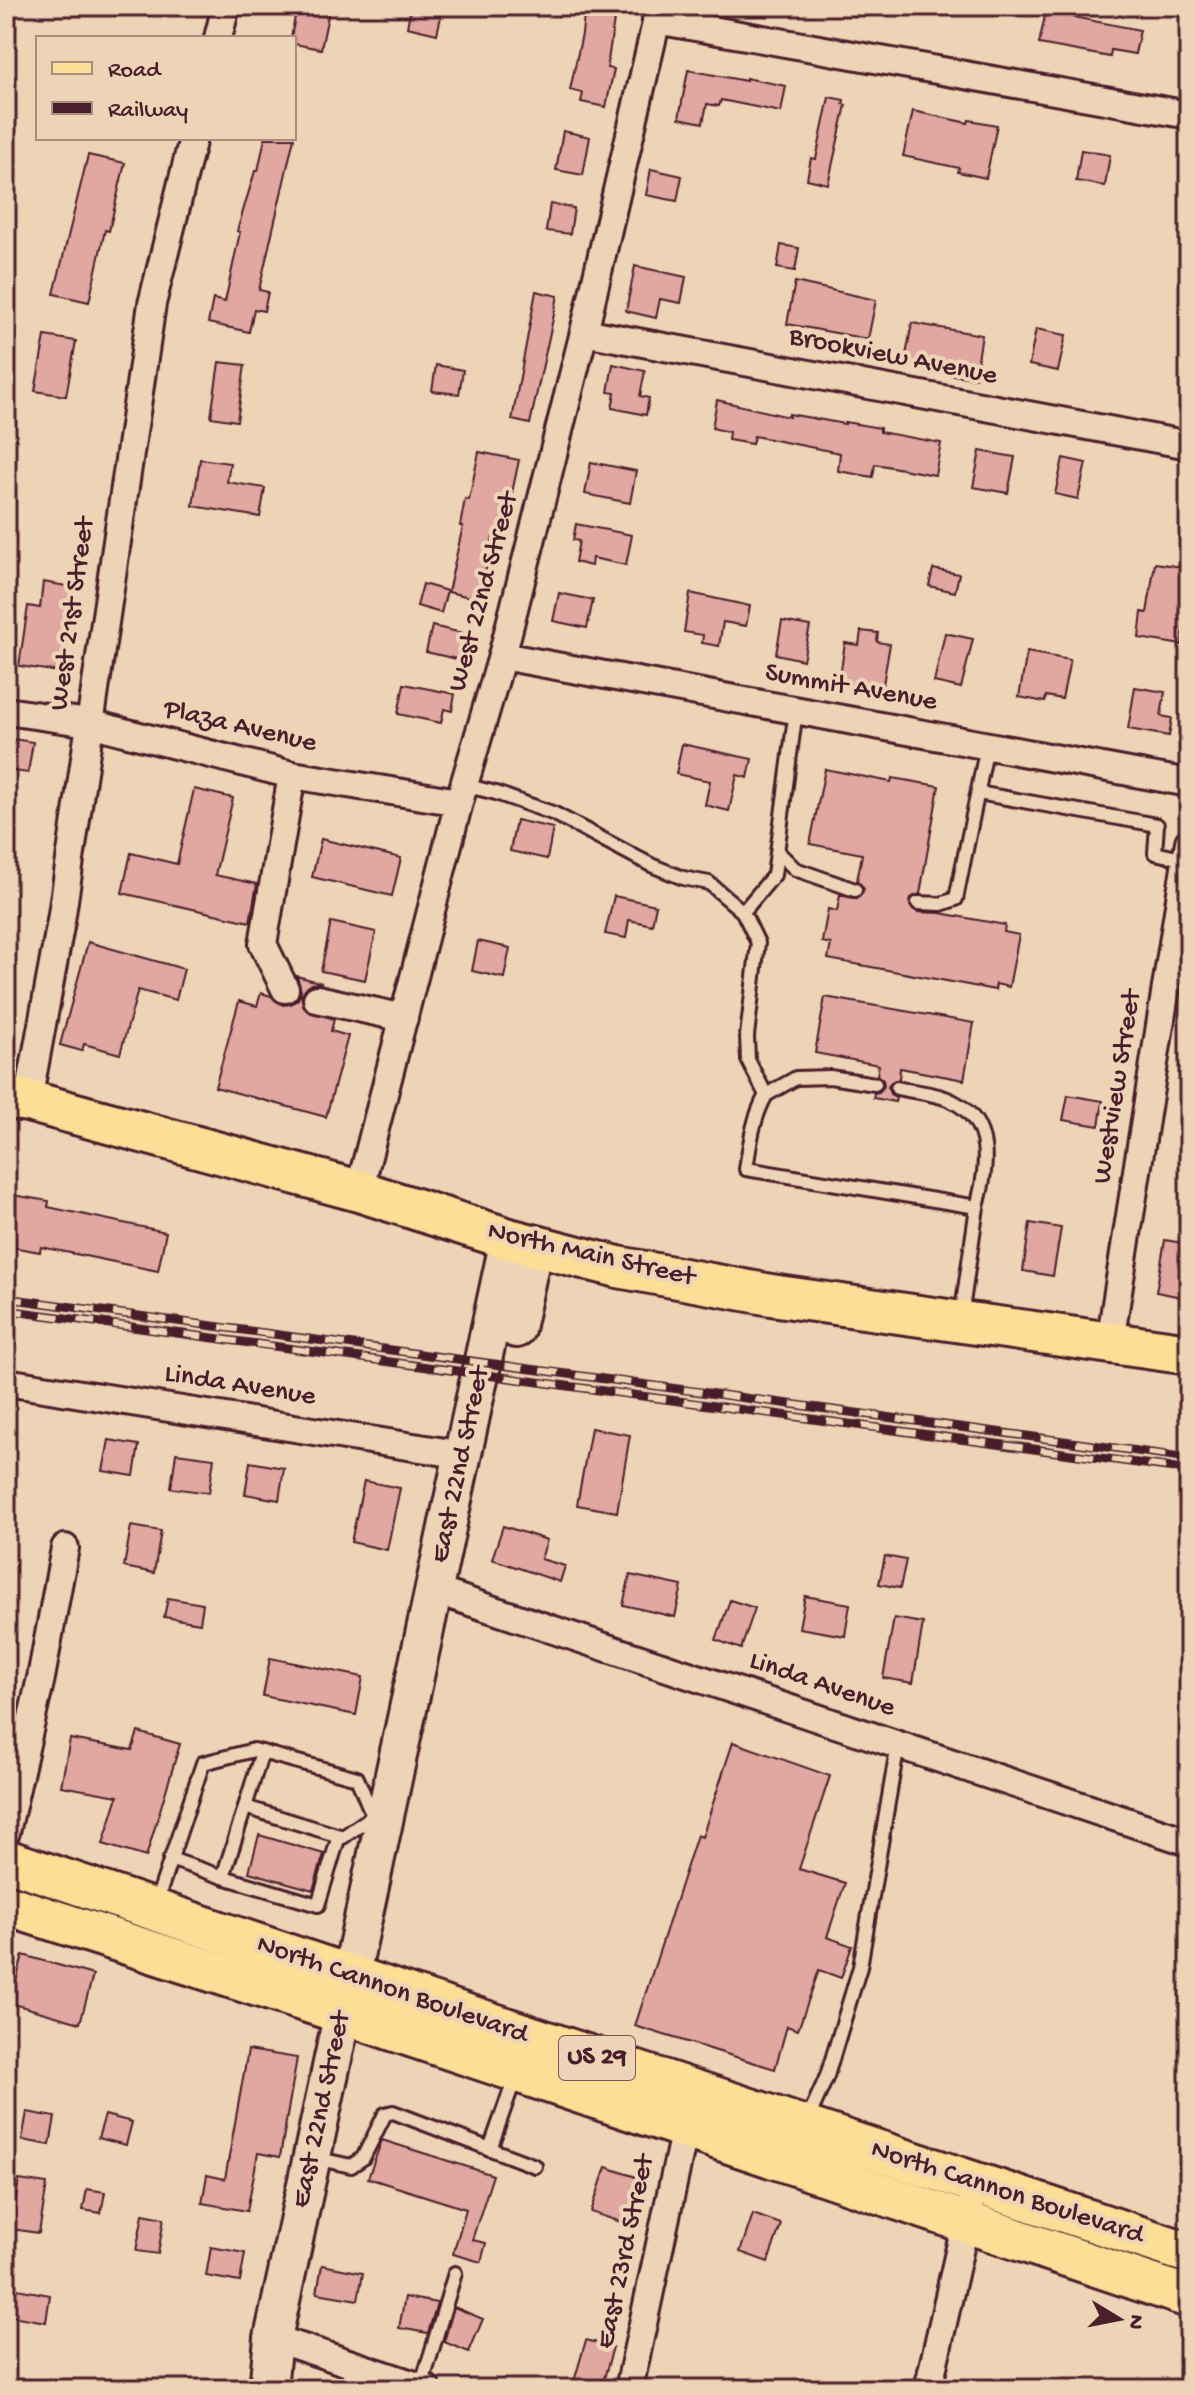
<svg xmlns="http://www.w3.org/2000/svg" width="1195" height="2395" font-family="'Gochi Hand',sans-serif">
<rect width="100%" height="100%" fill="#eed4b6"/>
<filter id="ink" filterUnits="userSpaceOnUse"><feTurbulence type="fractalNoise" baseFrequency=".0125" numOctaves="2"/><feDisplacementMap in="SourceGraphic" scale="16" xChannelSelector="R" yChannelSelector="G"/><feConvolveMatrix kernelMatrix="1 2 1 2 8 2 1 2 1" color-interpolation-filters="sRGB"/></filter>
<g filter="url(#ink)">
<g fill="#e1a7a1" stroke="#4a1f2b" stroke-width="2">
<path d="M 297,6 L 330,6 L 321,49 L 294,44 L 294,38 L 291,38 Z"/>
<path d="M 411,6 L 443,8 L 437,34 L 407,27 Z"/>
<path d="M 585,6 L 616,6 L 607,68 L 614,69 L 606,107 L 581,102 L 583,93 L 570,90 L 582,34 Z"/>
<path d="M 1047,6 L 1065,8 L 1063,15 L 1140,30 L 1135,54 L 1111,50 L 1110,57 L 1039,44 Z"/>
<path d="M 688,70 L 746,81 L 746,78 L 786,86 L 781,112 L 721,100 L 719,106 L 707,104 L 703,123 L 679,118 Z"/>
<path d="M 829,97 L 844,100 L 843,104 L 846,105 L 828,184 L 807,179 L 811,158 L 816,159 Z"/>
<path d="M 913,111 L 968,123 L 969,120 L 997,125 L 986,178 L 958,172 L 959,168 L 903,156 Z"/>
<path d="M 563,131 L 590,137 L 583,175 L 556,170 Z"/>
<path d="M 265,138 L 294,138 L 259,290 L 268,292 L 264,311 L 254,309 L 249,332 L 208,323 L 213,299 L 225,302 L 240,232 L 237,231 L 255,171 L 258,171 Z"/>
<path d="M 1081,150 L 1110,155 L 1105,186 L 1076,181 Z"/>
<path d="M 88,155 L 125,163 L 109,231 L 105,230 L 89,302 L 54,294 Z"/>
<path d="M 651,169 L 682,176 L 677,201 L 646,195 Z"/>
<path d="M 550,204 L 574,208 L 570,234 L 546,231 Z"/>
<path d="M 781,245 L 799,248 L 795,271 L 777,268 Z"/>
<path d="M 635,266 L 686,277 L 681,303 L 660,299 L 656,318 L 626,311 Z"/>
<path d="M 795,282 L 876,300 L 868,339 L 787,324 Z"/>
<path d="M 536,291 L 558,296 L 530,424 L 512,420 Z"/>
<path d="M 912,323 L 982,335 L 975,378 L 952,375 L 953,370 L 905,361 Z"/>
<path d="M 1036,329 L 1066,335 L 1058,371 L 1029,365 Z"/>
<path d="M 45,336 L 76,341 L 66,396 L 35,391 Z"/>
<path d="M 219,362 L 245,365 L 237,421 L 211,417 Z"/>
<path d="M 613,364 L 645,371 L 640,396 L 649,398 L 646,415 L 612,408 L 615,393 L 608,392 Z"/>
<path d="M 436,365 L 463,370 L 459,394 L 432,391 Z"/>
<path d="M 717,400 L 789,417 L 789,414 L 845,424 L 845,422 L 880,428 L 880,432 L 941,443 L 935,475 L 875,464 L 873,477 L 838,471 L 840,453 L 754,436 L 752,444 L 728,440 L 729,432 L 712,428 Z"/>
<path d="M 980,451 L 1015,457 L 1008,493 L 973,487 Z"/>
<path d="M 479,452 L 519,460 L 503,535 L 494,533 L 479,599 L 448,592 L 463,526 L 460,526 L 465,499 L 469,500 Z"/>
<path d="M 1063,458 L 1086,463 L 1078,499 L 1055,494 Z"/>
<path d="M 200,459 L 230,463 L 227,482 L 265,488 L 260,517 L 193,506 Z"/>
<path d="M 591,462 L 636,471 L 630,503 L 585,494 Z"/>
<path d="M 576,524 L 632,535 L 626,565 L 592,558 L 591,566 L 575,562 L 579,541 L 573,540 Z"/>
<path d="M 1155,563 L 1189,568 L 1182,645 L 1139,638 L 1142,612 L 1147,613 Z"/>
<path d="M 933,569 L 959,574 L 955,592 L 929,586 Z"/>
<path d="M 43,582 L 73,587 L 60,672 L 19,666 L 28,606 L 40,608 Z"/>
<path d="M 423,584 L 447,591 L 441,613 L 417,606 Z"/>
<path d="M 559,593 L 593,600 L 587,628 L 553,621 Z"/>
<path d="M 690,593 L 750,606 L 746,626 L 723,622 L 719,646 L 702,643 L 703,635 L 684,632 Z"/>
<path d="M 782,621 L 810,626 L 803,660 L 776,654 Z"/>
<path d="M 432,626 L 471,635 L 465,661 L 426,652 Z"/>
<path d="M 861,631 L 878,633 L 877,642 L 890,644 L 882,690 L 839,683 L 845,643 L 859,645 Z"/>
<path d="M 945,633 L 973,639 L 961,688 L 934,682 Z"/>
<path d="M 1027,652 L 1070,660 L 1062,699 L 1046,696 L 1045,702 L 1019,697 Z"/>
<path d="M 404,684 L 455,694 L 452,711 L 444,709 L 441,723 L 398,714 Z"/>
<path d="M 1135,687 L 1165,692 L 1161,716 L 1172,718 L 1169,736 L 1128,729 Z"/>
<path d="M 6,738 L 33,742 L 28,773 L 6,770 Z"/>
<path d="M 682,744 L 752,759 L 748,778 L 737,775 L 729,811 L 705,805 L 710,781 L 676,774 Z"/>
<path d="M 825,769 L 891,782 L 892,778 L 939,786 L 920,894 L 911,898 L 910,906 L 917,912 L 940,913 L 1005,925 L 1004,932 L 1019,935 L 1009,987 L 996,984 L 995,990 L 828,959 L 831,944 L 822,942 L 828,909 L 837,911 L 840,895 L 857,899 L 864,889 L 857,881 L 862,854 L 810,844 Z"/>
<path d="M 194,789 L 233,798 L 215,875 L 257,884 L 250,922 L 122,893 L 131,853 L 177,864 Z"/>
<path d="M 516,820 L 553,828 L 547,859 L 510,851 Z"/>
<path d="M 321,839 L 401,858 L 392,896 L 312,877 Z"/>
<path d="M 614,896 L 656,905 L 652,925 L 629,920 L 626,938 L 605,934 Z"/>
<path d="M 331,922 L 376,932 L 365,980 L 321,971 Z"/>
<path d="M 478,941 L 510,948 L 504,978 L 472,971 Z"/>
<path d="M 88,942 L 184,969 L 176,1000 L 138,990 L 120,1054 L 84,1044 L 82,1051 L 60,1045 Z"/>
<path d="M 297,976 L 322,983 L 311,984 L 305,989 L 301,996 L 306,1010 L 334,1019 L 331,1031 L 348,1036 L 326,1117 L 215,1087 L 239,1001 L 257,1006 L 261,993 L 271,996 L 283,1005 L 291,1004 L 298,999 L 301,991 Z"/>
<path d="M 825,997 L 974,1023 L 964,1080 L 900,1068 L 899,1079 L 891,1082 L 888,1087 L 890,1094 L 896,1097 L 895,1102 L 873,1098 L 874,1093 L 879,1092 L 884,1086 L 883,1080 L 877,1075 L 879,1065 L 815,1053 Z"/>
<path d="M 1068,1095 L 1103,1101 L 1099,1126 L 1063,1120 Z"/>
<path d="M 6,1194 L 49,1201 L 48,1207 L 166,1232 L 158,1271 L 41,1247 L 40,1252 L 6,1246 Z"/>
<path d="M 1030,1223 L 1061,1228 L 1053,1276 L 1023,1271 Z"/>
<path d="M 1165,1240 L 1189,1244 L 1182,1297 L 1156,1292 Z"/>
<path d="M 591,1428 L 630,1435 L 617,1512 L 577,1505 Z"/>
<path d="M 109,1440 L 139,1445 L 134,1476 L 103,1471 Z"/>
<path d="M 176,1453 L 214,1458 L 209,1493 L 171,1488 Z"/>
<path d="M 250,1462 L 284,1468 L 279,1500 L 245,1494 Z"/>
<path d="M 364,1481 L 400,1488 L 387,1550 L 351,1542 Z"/>
<path d="M 131,1526 L 161,1531 L 154,1573 L 124,1567 Z"/>
<path d="M 503,1526 L 547,1540 L 541,1559 L 565,1566 L 560,1582 L 492,1559 Z"/>
<path d="M 885,1556 L 906,1560 L 900,1588 L 879,1584 Z"/>
<path d="M 630,1575 L 682,1586 L 675,1617 L 623,1605 Z"/>
<path d="M 805,1596 L 850,1604 L 845,1636 L 799,1628 Z"/>
<path d="M 168,1598 L 203,1604 L 200,1623 L 164,1617 Z"/>
<path d="M 730,1600 L 755,1608 L 741,1649 L 716,1640 Z"/>
<path d="M 894,1618 L 923,1623 L 913,1683 L 883,1678 Z"/>
<path d="M 270,1658 L 363,1677 L 356,1715 L 263,1696 Z"/>
<path d="M 138,1732 L 180,1744 L 146,1857 L 103,1844 L 118,1796 L 61,1786 L 70,1739 L 132,1750 Z"/>
<path d="M 733,1742 L 830,1776 L 799,1869 L 845,1883 L 827,1937 L 852,1946 L 841,1978 L 819,1970 L 798,2030 L 787,2026 L 775,2069 L 635,2026 L 697,1835 L 702,1837 Z"/>
<path d="M 259,1835 L 324,1854 L 313,1890 L 249,1872 Z"/>
<path d="M 23,1955 L 93,1975 L 80,2023 L 10,2003 Z"/>
<path d="M 248,2050 L 297,2058 L 280,2157 L 258,2153 L 247,2211 L 202,2203 L 207,2175 L 225,2179 Z"/>
<path d="M 27,2112 L 55,2117 L 50,2145 L 22,2140 Z"/>
<path d="M 105,2115 L 132,2122 L 126,2145 L 98,2138 Z"/>
<path d="M 382,2140 L 493,2175 L 472,2240 L 486,2243 L 481,2262 L 453,2254 L 466,2209 L 368,2178 Z"/>
<path d="M 606,2167 L 642,2179 L 627,2224 L 591,2212 Z"/>
<path d="M 19,2180 L 47,2184 L 39,2233 L 11,2229 Z"/>
<path d="M 87,2189 L 105,2192 L 101,2213 L 83,2210 Z"/>
<path d="M 143,2214 L 164,2218 L 158,2254 L 136,2251 Z"/>
<path d="M 753,2214 L 781,2224 L 768,2262 L 740,2252 Z"/>
<path d="M 211,2247 L 245,2253 L 240,2282 L 206,2276 Z"/>
<path d="M 322,2265 L 363,2273 L 358,2300 L 317,2293 Z"/>
<path d="M 6,2287 L 50,2295 L 46,2322 L 6,2315 Z"/>
<path d="M 405,2297 L 437,2303 L 428,2333 L 399,2328 Z"/>
<path d="M 454,2307 L 483,2319 L 469,2352 L 444,2342 Z"/>
<path d="M 586,2340 L 613,2347 L 601,2389 L 588,2389 L 573,2385 Z"/>
</g>
<g fill="none" stroke-linecap="round" stroke-linejoin="round">
<g stroke="#4a1f2b" stroke-width="18">
<g id="lane">
<path d="M 464,785 L 496,793 L 555,814 L 651,865 L 683,878 L 709,883 L 743,912 L 758,943 L 747,1036 L 748,1060 L 766,1095 C 753,1118 750,1143 746,1169 L 977,1207 L 961,1317"/>
<path d="M 978,793 L 1157,825 L 1155,853 L 1186,860"/>
<path d="M 778,852 L 795,869 L 855,890"/>
<path d="M 918,903 L 941,904 L 956,899 L 987,746"/>
<path d="M 743,912 L 774,875 L 796,710"/>
<path d="M 897,1088 C 914,1092 937,1093 952,1101 C 995,1122 987,1170 977,1207"/>
<path d="M 766,1095 L 796,1078 L 830,1077 L 875,1084"/>
<path d="M 245,1807 L 262,1752"/>
<path d="M 170,1859 L 223,1877"/>
<path d="M 156,1903 L 203,1763 L 254,1750 L 357,1778 L 373,1816 L 343,1837 L 245,1807 L 223,1877 L 318,1905 L 339,1836"/>
<path d="M 806,2123 L 827,2076 L 860,1967 L 898,1744"/>
<path d="M 490,2149 L 516,2075"/>
<path d="M 315,2158 L 351,2166 L 363,2158 L 385,2114 L 393,2112 L 535,2166"/>
<path d="M 421,2387 L 455,2273"/>
</g>
</g>
<g stroke="#4a1f2b" stroke-width="32">
<g id="street">
<path d="M 656,20 L 1189,115"/>
<path d="M 218,38 L 226,6"/>
<path d="M 584,332 L 1189,445"/>
<path d="M 502,656 L 1189,783"/>
<path d="M 6,711 L 89,723 L 292,775 L 459,802"/>
<path d="M 285,989 L 263,944 L 292,775"/>
<path d="M 317,999 L 404,1018"/>
<path d="M 28,1101 L 61,921 L 152,304 L 193,138"/>
<path d="M 359,1191 L 459,802 L 502,656 L 584,332 L 660,6"/>
<path d="M 1110,1342 L 1189,842"/>
<path d="M 6,1382 L 464,1455"/>
<path d="M 434,1590 L 1189,1842"/>
<path d="M 6,1832 L 41,1678 L 65,1548"/>
<path d="M 273,2338 L 427,2389"/>
<path d="M 629,2389 L 685,2128"/>
<path d="M 928,2389 L 969,2208"/>
</g>
</g>
<g stroke="#4a1f2b" stroke-width="42">
<g id="secondary">
<path d="M 516,1329 L 534,1246"/>
<path d="M 268,2389 L 273,2338 L 509,1239"/>
</g>
</g>
<g stroke="#4a1f2b" stroke-width="46">
<g id="primary">
<path d="M 6,1098 L 28,1101 L 359,1191 L 509,1239 L 618,1267 L 771,1295 L 1189,1354"/>
<path d="M 6,1860 L 589,2056 L 1189,2253"/>
<path d="M 6,1905 L 342,2013 L 1189,2297"/>
</g>
</g>
<use href="#lane" stroke="#eed4b6" stroke-width="12"/>
<use href="#street" stroke="#eed4b6" stroke-width="26"/>
<use href="#secondary" stroke="#eed4b6" stroke-width="36"/>
<use href="#primary" stroke="#fdde96" stroke-width="40"/>
<g stroke="#4a1f2b" stroke-width="9">
<g id="rail">
<path d="M 6,1298 L 1189,1458"/>
<path d="M 6,1310 L 1189,1470"/>
</g>
</g>
<use href="#rail" stroke="#eed4b6" stroke-width="6" stroke-dasharray="18" stroke-linecap="butt"/>
</g>
</g>
<g text-anchor="middle" dominant-baseline="central" stroke-width="8" stroke-linejoin="round" paint-order="stroke">
<rect fill="#eed4b6" stroke="#7b5555" stroke-width="2" x="559" y="2036" width="76" height="44" rx="6"/>
<g font-size="26" font-weight="bold" fill="#4a1f2b">
<text x="597" y="2058">US 29</text>
</g>
<g font-size="28" fill="#4a1f2b" stroke="#eed4b6">
<text transform="translate(893 357) rotate(11)">Brookview Avenue</text>
<text transform="translate(484 592) rotate(-75)">West 22nd Street</text>
<text transform="translate(73 614) rotate(-82)">West 21st Street</text>
<text transform="translate(851 688) rotate(10)">Summit Avenue</text>
<text transform="translate(240 727) rotate(13)">Plaza Avenue</text>
<text transform="translate(1118 1087) rotate(-81)">Westview Street</text>
<text transform="translate(591 1255) rotate(13)">North Main Street</text>
<text transform="translate(240 1386) rotate(9)">Linda Avenue</text>
<text transform="translate(461 1465) rotate(-78)">East 22nd Street</text>
<text transform="translate(822 1685) rotate(19)">Linda Avenue</text>
<text transform="translate(392 1990) rotate(19)">North Cannon Boulevard</text>
<text transform="translate(322 2110) rotate(-78)">East 22nd Street</text>
<text transform="translate(1007 2193) rotate(18)">North Cannon Boulevard</text>
<text transform="translate(626 2252) rotate(-78)">East 23rd Street</text>
</g>
</g>
<rect width="1195" height="2395" fill="none" stroke="#eed4b6" stroke-width="32"/>
<rect x="16" y="16" width="1163" height="2363" fill="none" stroke="#4a1f2b" stroke-width="3" filter="url(#ink)"/>
<rect x="36" y="36" width="260" height="104" fill="#eed4b6" stroke="#ac8c7e" stroke-width="2"/>
<rect x="52" y="62" width="40" height="12" fill="#fdde96" stroke="#ac8c7e" stroke-width="2"/>
<text x="108" y="76" font-size="24" fill="#4a1f2b">Road</text>
<rect x="52" y="102" width="40" height="12" fill="#4a1f2b" stroke="#ac8c7e" stroke-width="2"/>
<text x="108" y="116" font-size="24" fill="#4a1f2b">Railway</text>
<g transform="translate(1119 2319) rotate(100)" stroke="#eed4b6" stroke-width="6" paint-order="stroke">
<path d="M0-6L14 30L0 20L-14 30Z" fill="#4a1f2b"/>
<text y="-12" font-size="22" font-weight="bold" text-anchor="middle" fill="#4a1f2b">N</text>
</g>
</svg>
